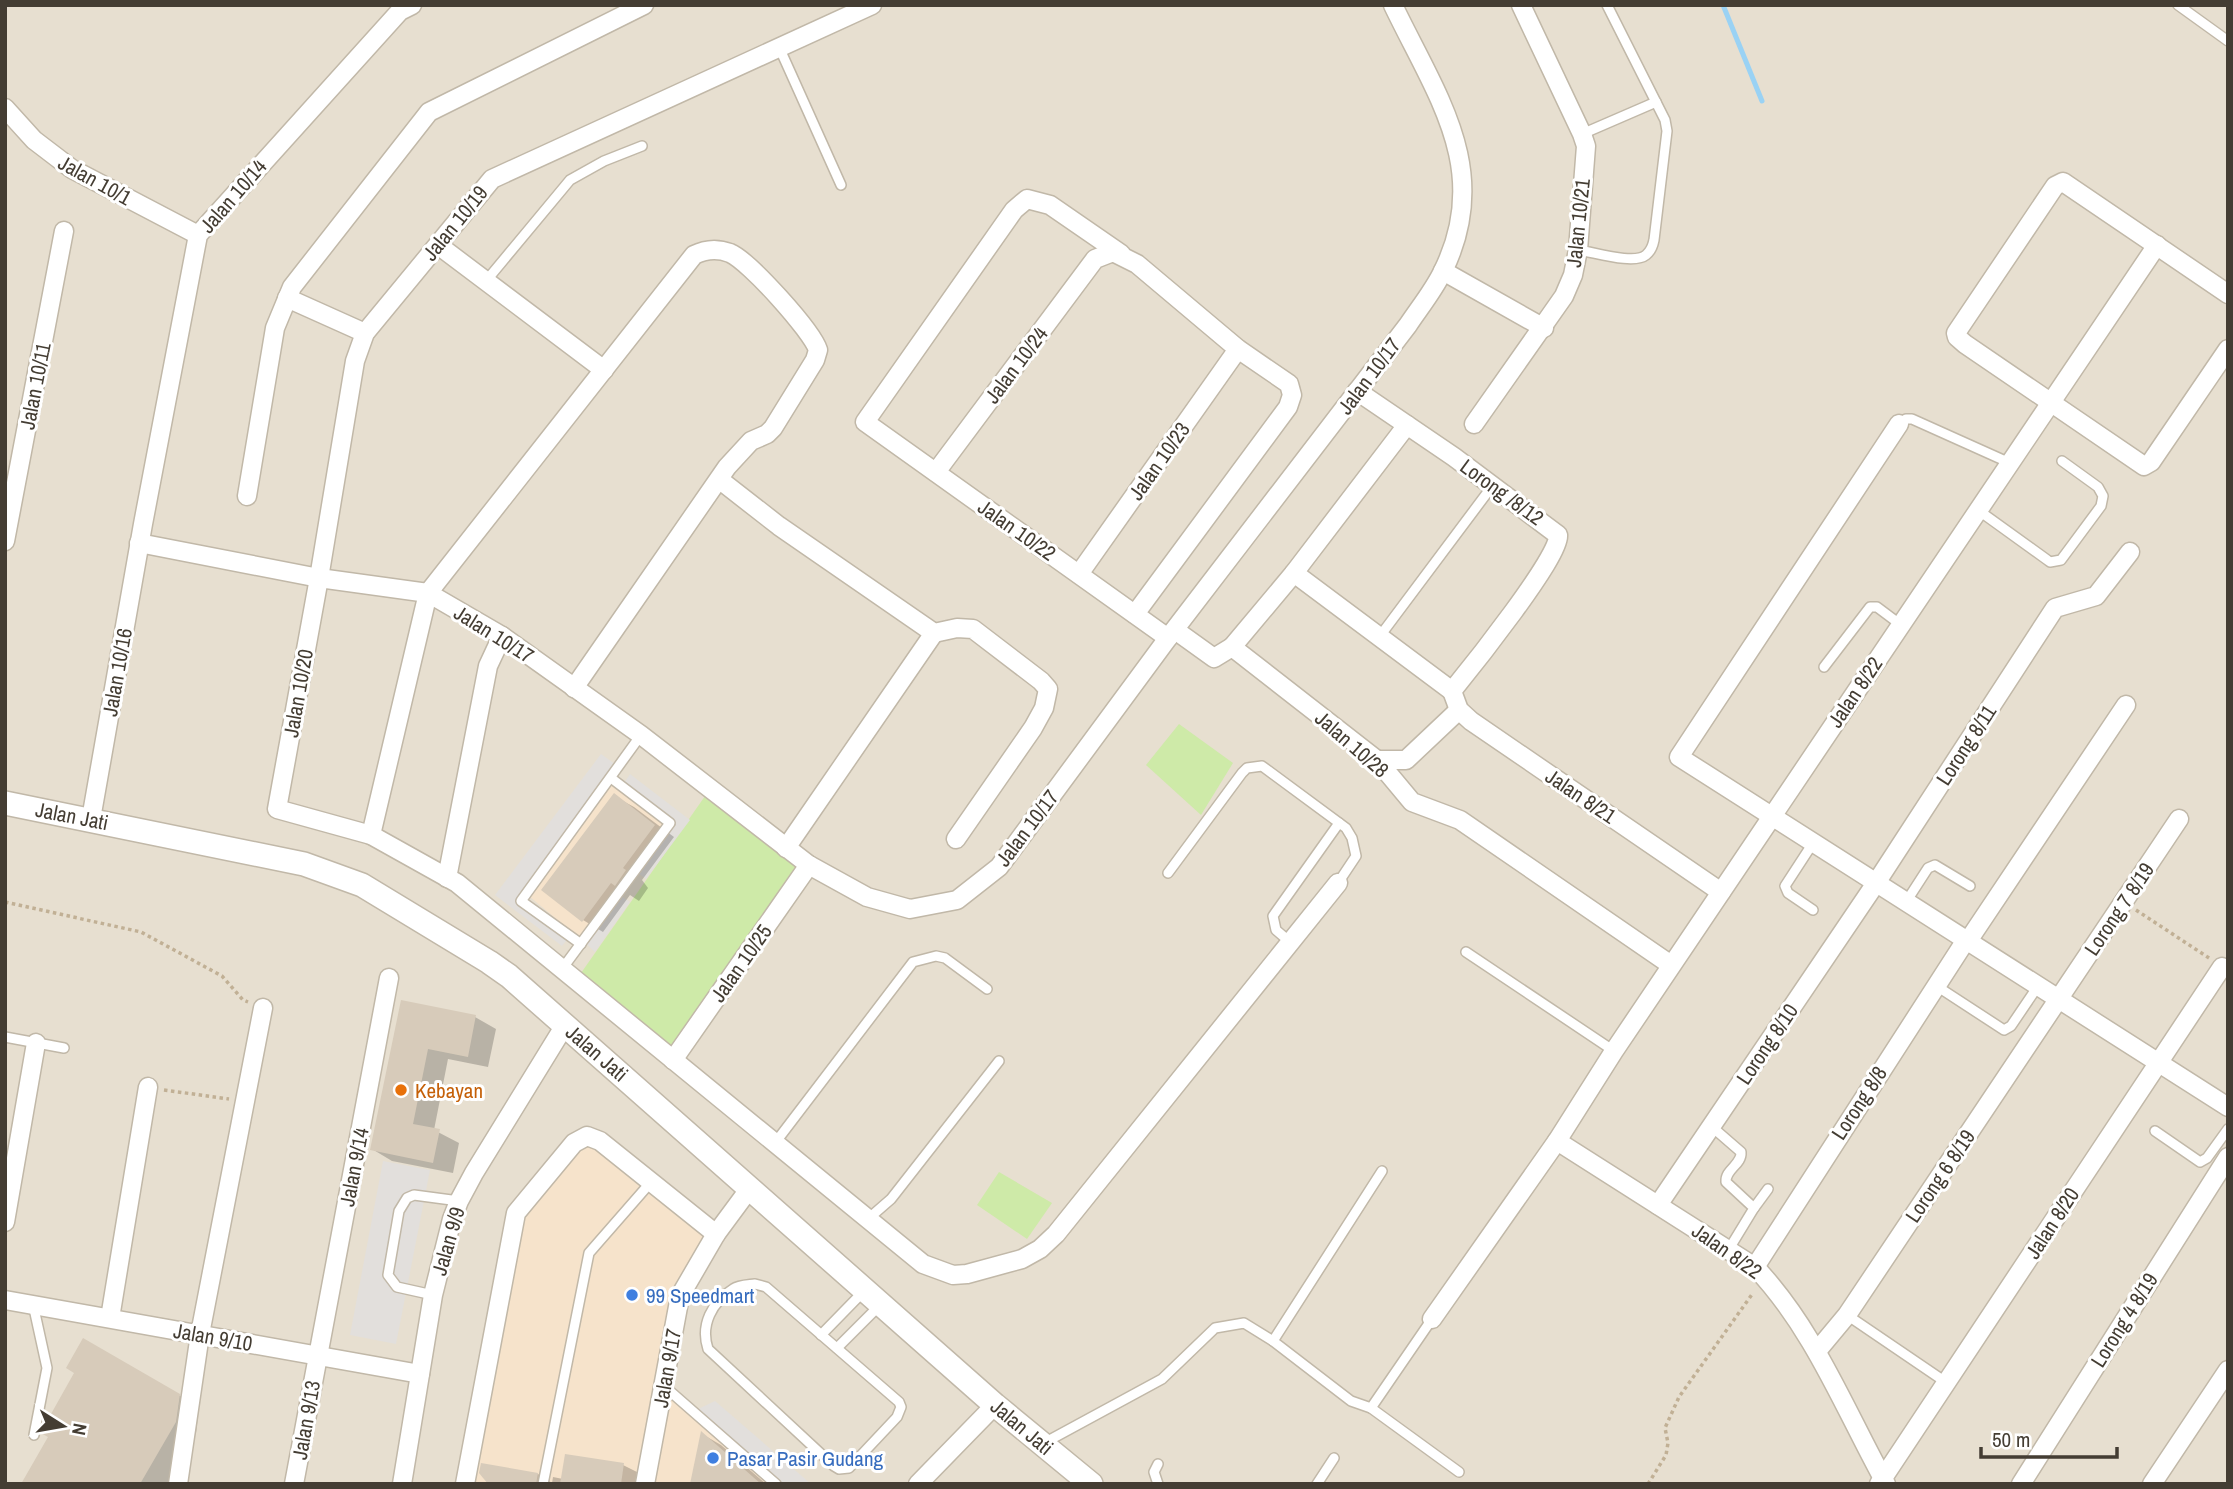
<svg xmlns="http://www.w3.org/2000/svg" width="2233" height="1489" font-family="'Archivo Narrow',sans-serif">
<rect width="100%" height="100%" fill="#f2ede2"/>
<rect fill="#e7dfd0" x="5" y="5" width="2223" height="1479"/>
<g fill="#f6e3cb">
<path d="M 617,778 L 669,817 L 579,938 L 529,896 Z"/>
<path d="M 585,1130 L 726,1233 L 688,1297 L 670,1395 L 771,1484 L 459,1484 L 509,1209 Z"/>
</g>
<g fill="#ceeaa8">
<path d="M 1179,724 L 1233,763 L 1201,815 L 1146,765 Z"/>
<path d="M 710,789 L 809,865 L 673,1060 L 574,983 Z"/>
<path d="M 999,1172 L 1052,1203 L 1027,1239 L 977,1205 Z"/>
</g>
<g fill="#e2dfdc">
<path d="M 601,754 L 619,767 L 522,901 L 569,937 L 562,946 L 495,895 Z"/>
<path d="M 630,774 L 690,820 L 646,879 L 634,870 L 669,823 L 622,786 Z"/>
<path d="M 617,893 L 630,902 L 595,952 L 583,941 Z"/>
<path d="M 383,1161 L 430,1170 L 396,1344 L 350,1335 Z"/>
<path d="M 715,1401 L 811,1484 L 777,1484 L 694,1411 Z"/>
</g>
<g fill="#0003">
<path d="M 614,796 L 634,807 L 674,837 L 642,880 L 648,888 L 639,901 L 630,895 L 603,932 L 583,920 Z"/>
<path d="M 402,1002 L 475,1017 L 496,1029 L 488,1067 L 448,1059 L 434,1130 L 459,1143 L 453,1173 L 392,1161 L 372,1149 Z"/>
<path d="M 84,1340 L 199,1407 L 196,1433 L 167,1484 L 24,1484 L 51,1437 L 77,1373 Z"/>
<path d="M 702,1434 L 721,1445 L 766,1484 L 692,1484 Z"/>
<path d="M 623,1465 L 637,1472 L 635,1484 L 490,1484 L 538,1474 L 552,1483 L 553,1477 L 563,1479 Z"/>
</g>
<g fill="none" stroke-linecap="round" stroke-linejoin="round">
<path stroke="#9ad2f4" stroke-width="5" d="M 1723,5 L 1762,101"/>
</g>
<g fill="#d7cbba">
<path d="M 614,793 L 655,825 L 623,868 L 626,870 L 615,886 L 611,883 L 582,922 L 541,890 Z"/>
<path d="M 401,1000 L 476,1015 L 468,1057 L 428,1049 L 413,1124 L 440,1129 L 433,1163 L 370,1150 Z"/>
<path d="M 83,1338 L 180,1394 L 176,1422 L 140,1484 L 21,1484 L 48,1437 L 41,1433 L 42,1430 L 74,1373 L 66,1368 Z"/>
<path d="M 701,1431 L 761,1484 L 690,1484 Z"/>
<path d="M 565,1454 L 624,1463 L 621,1484 L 560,1484 Z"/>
<path d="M 481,1463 L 538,1473 L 536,1484 L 488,1484 L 479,1473 Z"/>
</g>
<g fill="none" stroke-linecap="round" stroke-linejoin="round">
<g stroke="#c1b8a8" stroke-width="12">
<g id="service">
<path d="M 2178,5 L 2228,41"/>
<path d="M 779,47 L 841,185"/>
<path d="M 1582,134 L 1656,102"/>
<path d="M 1578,250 C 1594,252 1634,265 1646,255 C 1651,251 1653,245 1654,240 L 1667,131 L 1665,120 L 1607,5"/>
<path d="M 486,281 L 570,180 L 604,161 L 642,146"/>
<path d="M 1899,424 L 1906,419 L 1912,419 L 2010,463"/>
<path d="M 1978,510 L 2046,559 L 2050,562 L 2061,560 L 2101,506 L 2103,496 L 2098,487 L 2062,461"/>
<path d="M 1380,636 L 1493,485"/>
<path d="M 1824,667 L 1870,607 L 1877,607 L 1901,625"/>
<path d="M 1168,873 L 1242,773 L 1247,768 L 1262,766 L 1346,828 L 1352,838 L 1356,856 L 1338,883"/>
<path d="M 1906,902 L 1928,868 L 1935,865 L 1970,886"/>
<path d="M 1813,910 L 1788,893 L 1785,886 L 1813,843"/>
<path d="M 1290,942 L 1276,930 L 1273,916 L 1339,823"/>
<path d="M 581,944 L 521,901 L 641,735"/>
<path d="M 1466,952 L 1614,1051"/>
<path d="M 562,969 L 670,823 L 611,778"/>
<path d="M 1935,985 L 2004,1030 L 2011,1026 L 2038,986"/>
<path d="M 5,1037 L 64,1048"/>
<path d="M 1711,1126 L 1741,1152 C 1742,1165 1725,1169 1726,1182 L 1754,1208 L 1729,1249"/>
<path d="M 2155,1131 L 2200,1162 L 2207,1158 L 2228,1129"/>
<path d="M 775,1143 L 913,962 L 936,956 L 945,958 L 987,989"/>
<path d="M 1382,1171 L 1273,1341 L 1351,1401 L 1371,1408 L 1432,1319"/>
<path d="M 1754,1208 L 1768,1189"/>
<path d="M 868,1219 L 891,1199 L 999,1061"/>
<path d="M 755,1284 L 766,1287 L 899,1402 L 901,1407 L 897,1417 L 849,1468 L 839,1469 L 834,1466 L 708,1349 C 700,1325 712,1302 733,1289 C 739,1285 748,1285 755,1284 Z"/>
<path d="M 433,1295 L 397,1287 L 388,1275 L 399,1211 L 407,1198 L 414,1195 L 459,1201"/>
<path d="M 33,1304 L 47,1368 L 34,1435"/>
<path d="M 1847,1315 L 1947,1383"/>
<path d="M 821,1335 L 864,1291"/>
<path d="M 837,1348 L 880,1305"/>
<path d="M 664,1386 L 776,1484"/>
<path d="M 1371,1408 L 1459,1472"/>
<path d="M 1044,1443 L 1162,1379 L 1215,1328 L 1244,1323 L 1273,1341"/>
<path d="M 543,1484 L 589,1253 L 651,1182"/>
<path d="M 1158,1484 L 1154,1472 L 1158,1464"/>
<path d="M 1317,1484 L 1334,1458"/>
</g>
</g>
<g stroke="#c1b8a8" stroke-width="21">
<g id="minor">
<path d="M 872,5 L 492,179 L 365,333 L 355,361 L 319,578 L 277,809 L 371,835 L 457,883 L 923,1264 L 953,1275 L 967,1274 L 1022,1259 L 1040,1249 L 1056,1234 L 1338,883"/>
<path d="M 5,108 L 34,140 L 72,169 L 198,235"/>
<path d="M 438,245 L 604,370"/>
<path d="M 1121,254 L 1050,205 L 1027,199 L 1014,210 L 865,422 L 1168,638"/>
<path d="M 1443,271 L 1544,328"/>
<path d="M 2228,294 L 2063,182 L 2055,186 L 1956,333 L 1957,337 L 1965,344 L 2144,466 L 2151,462 L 2228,349"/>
<path d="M 287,298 L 365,333"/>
<path d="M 1357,391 L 1454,457 L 1558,535 C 1562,554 1470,669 1452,691"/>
<path d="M 1474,424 L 1564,296 L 1573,275 L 1578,250 L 1586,146 L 1582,134 L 1521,5"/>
<path d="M 1899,424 L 1679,757 L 2228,1107"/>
<path d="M 936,472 L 1095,259 L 1113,252 L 1137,264 L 1238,349 L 1289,384 L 1292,395 L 1288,407 L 1135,614"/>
<path d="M 720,480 L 779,526 L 934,633 L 957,628 L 973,629 L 1041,681 L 1048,689 L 1044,708 L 1033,728 L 956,839"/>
<path d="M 247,496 L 275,328 L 292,287 L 429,112 L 644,5"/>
<path d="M 5,541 L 64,231"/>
<path d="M 139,543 L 319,578 L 428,593 L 502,636 L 641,735 L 809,865 L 867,897 L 910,909 L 957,900 L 999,867 L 1168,638 L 1408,325 C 1420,307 1434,290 1443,271 C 1493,170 1436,95 1393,5"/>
<path d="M 1294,573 L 1452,691"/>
<path d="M 1079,574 L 1238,349"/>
<path d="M 1175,630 L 1214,658 L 1232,647 L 1377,760 L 1412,802 L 1460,820 L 1671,965"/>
<path d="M 1232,647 L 1294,573 L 1407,425"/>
<path d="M 1452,691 L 1459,710 L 1471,721 L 1721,892"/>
<path d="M 1377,760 L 1406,760 L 1459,710"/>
<path d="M 91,819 L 143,524 L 198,235 L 400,11 L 412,5"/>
<path d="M 371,835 L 428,593 L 694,255 C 706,249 717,248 730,253 C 749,261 812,331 818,350 L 815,360 L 773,428 L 767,434 L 751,441 L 727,467 L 574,688"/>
<path d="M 786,848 L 934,633"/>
<path d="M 447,878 L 488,666 L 502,636"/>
<path d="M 1968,941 L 2126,705"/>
<path d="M 673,1060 L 809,865"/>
<path d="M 1557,1141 L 1755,1267 C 1814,1329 1845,1410 1886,1484"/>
<path d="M 1658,1205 L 1876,883 L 2055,608 L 2096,596 L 2130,552"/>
<path d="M 5,1222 L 36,1043"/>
<path d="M 1755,1267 L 1966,940"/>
<path d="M 5,1300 L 420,1374"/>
<path d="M 110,1318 L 148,1087"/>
<path d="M 1432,1319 L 1557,1141 L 1614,1051 L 2157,245"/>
<path d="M 1817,1351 L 1847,1315 L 2179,819"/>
<path d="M 178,1484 L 200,1334 L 263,1008"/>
<path d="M 294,1484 L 389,978"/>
<path d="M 402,1484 L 433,1295 L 452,1219 L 459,1201 L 474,1173 L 565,1025"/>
<path d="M 465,1484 L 516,1213 L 574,1143 L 587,1136 L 600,1141 L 716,1234"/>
<path d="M 645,1484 L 680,1296 L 716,1234 L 750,1188"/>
<path d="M 918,1484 L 995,1405"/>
<path d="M 1879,1484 L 2222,967"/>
<path d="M 2021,1484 L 2228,1157"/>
<path d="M 2152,1484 L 2228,1370"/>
</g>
</g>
<g stroke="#c1b8a8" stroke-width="26">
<path id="tertiary" d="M 5,803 L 304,864 L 362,885 L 489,962 L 509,976 L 995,1405 L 1091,1484"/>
</g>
<g stroke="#c1b095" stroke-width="3.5" stroke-dasharray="3.5 3.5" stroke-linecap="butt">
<path d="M 5,902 L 141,932 L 222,976 L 243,1000 L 248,1002"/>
<path d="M 2136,910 L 2209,958"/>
<path d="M 164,1090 L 229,1099"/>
<path d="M 1648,1484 L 1666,1455 L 1668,1443 L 1665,1428 L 1679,1397 L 1753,1293"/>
</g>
<use href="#service" stroke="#fff" stroke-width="9"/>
<use href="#minor" stroke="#fff" stroke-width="18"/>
<use href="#tertiary" stroke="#fff" stroke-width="23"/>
</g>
<circle fill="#e8710a" stroke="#fff" stroke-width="2.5" cx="401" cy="1090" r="7"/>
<g fill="#3f7fe0" stroke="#fff" stroke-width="2.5">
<circle cx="632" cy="1295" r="7"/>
<circle cx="713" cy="1458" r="7"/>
</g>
<g text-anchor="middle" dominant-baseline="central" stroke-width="6" stroke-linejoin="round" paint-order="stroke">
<g font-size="21" fill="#443d33" stroke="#fff">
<text transform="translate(95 180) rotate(29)">Jalan 10/1</text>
<text transform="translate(233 196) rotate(-49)">Jalan 10/14</text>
<text transform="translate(455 223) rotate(-51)">Jalan 10/19</text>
<text transform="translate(1578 223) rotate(-84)">Jalan 10/21</text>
<text transform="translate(1016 365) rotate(-53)">Jalan 10/24</text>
<text transform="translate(1369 376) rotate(-53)">Jalan 10/17</text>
<text transform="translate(35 386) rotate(-79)">Jalan 10/11</text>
<text transform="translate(1159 461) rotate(-55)">Jalan 10/23</text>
<text transform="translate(1502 492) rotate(36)">Lorong /8/12</text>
<text transform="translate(1017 530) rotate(35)">Jalan 10/22</text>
<text transform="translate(494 634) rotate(32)">Jalan 10/17</text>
<text transform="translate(117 672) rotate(-80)">Jalan 10/16</text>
<text transform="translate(1855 692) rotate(-56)">Jalan 8/22</text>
<text transform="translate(298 693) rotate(-80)">Jalan 10/20</text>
<text transform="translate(1352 744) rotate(41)">Jalan 10/28</text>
<text transform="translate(1966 745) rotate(-57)">Lorong 8/11</text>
<text transform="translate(1581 796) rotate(34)">Jalan 8/21</text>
<text transform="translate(72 816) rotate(11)">Jalan Jati</text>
<text transform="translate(1027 828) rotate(-53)">Jalan 10/17</text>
<text transform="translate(2119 909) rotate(-56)">Lorong 7 8/19</text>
<text transform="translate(741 963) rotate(-55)">Jalan 10/25</text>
<text transform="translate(1767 1044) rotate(-56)">Lorong 8/10</text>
<text transform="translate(597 1053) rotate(41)">Jalan Jati</text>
<text transform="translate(1859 1103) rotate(-57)">Lorong 8/8</text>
<text transform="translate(354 1167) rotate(-79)">Jalan 9/14</text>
<text transform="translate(1940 1176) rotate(-56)">Lorong 6 8/19</text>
<text transform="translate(2052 1223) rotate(-57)">Jalan 8/20</text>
<text transform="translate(448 1241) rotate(-74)">Jalan 9/9</text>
<text transform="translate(1727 1251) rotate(35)">Jalan 8/22</text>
<text transform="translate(2124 1320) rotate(-58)">Lorong 4 8/19</text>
<text transform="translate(213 1337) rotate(10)">Jalan 9/10</text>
<text transform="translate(667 1368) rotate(-80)">Jalan 9/17</text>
<text transform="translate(306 1420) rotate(-80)">Jalan 9/13</text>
<text transform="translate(1022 1427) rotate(40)">Jalan Jati</text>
</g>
<g font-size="21" fill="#c56008" stroke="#fff" text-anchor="start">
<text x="415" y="1090">Kebayan</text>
</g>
<g font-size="21" fill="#366cbe" stroke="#fff" text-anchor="start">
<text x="646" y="1295">99 Speedmart</text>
<text x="727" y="1458">Pasar Pasir Gudang</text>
</g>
</g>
<rect width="2233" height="1489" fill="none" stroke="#443d33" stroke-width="14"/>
<g transform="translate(63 1426) rotate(101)" stroke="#ffffff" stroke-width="5" paint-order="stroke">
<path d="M0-5L12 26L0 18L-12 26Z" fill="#443d33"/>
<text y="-10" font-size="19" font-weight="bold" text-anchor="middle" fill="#443d33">N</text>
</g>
<path d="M1981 1447v10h136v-10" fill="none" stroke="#443d33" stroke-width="3.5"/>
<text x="1992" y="1447" font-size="21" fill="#443d33" stroke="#ffffff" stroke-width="5" paint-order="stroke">50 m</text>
</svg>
